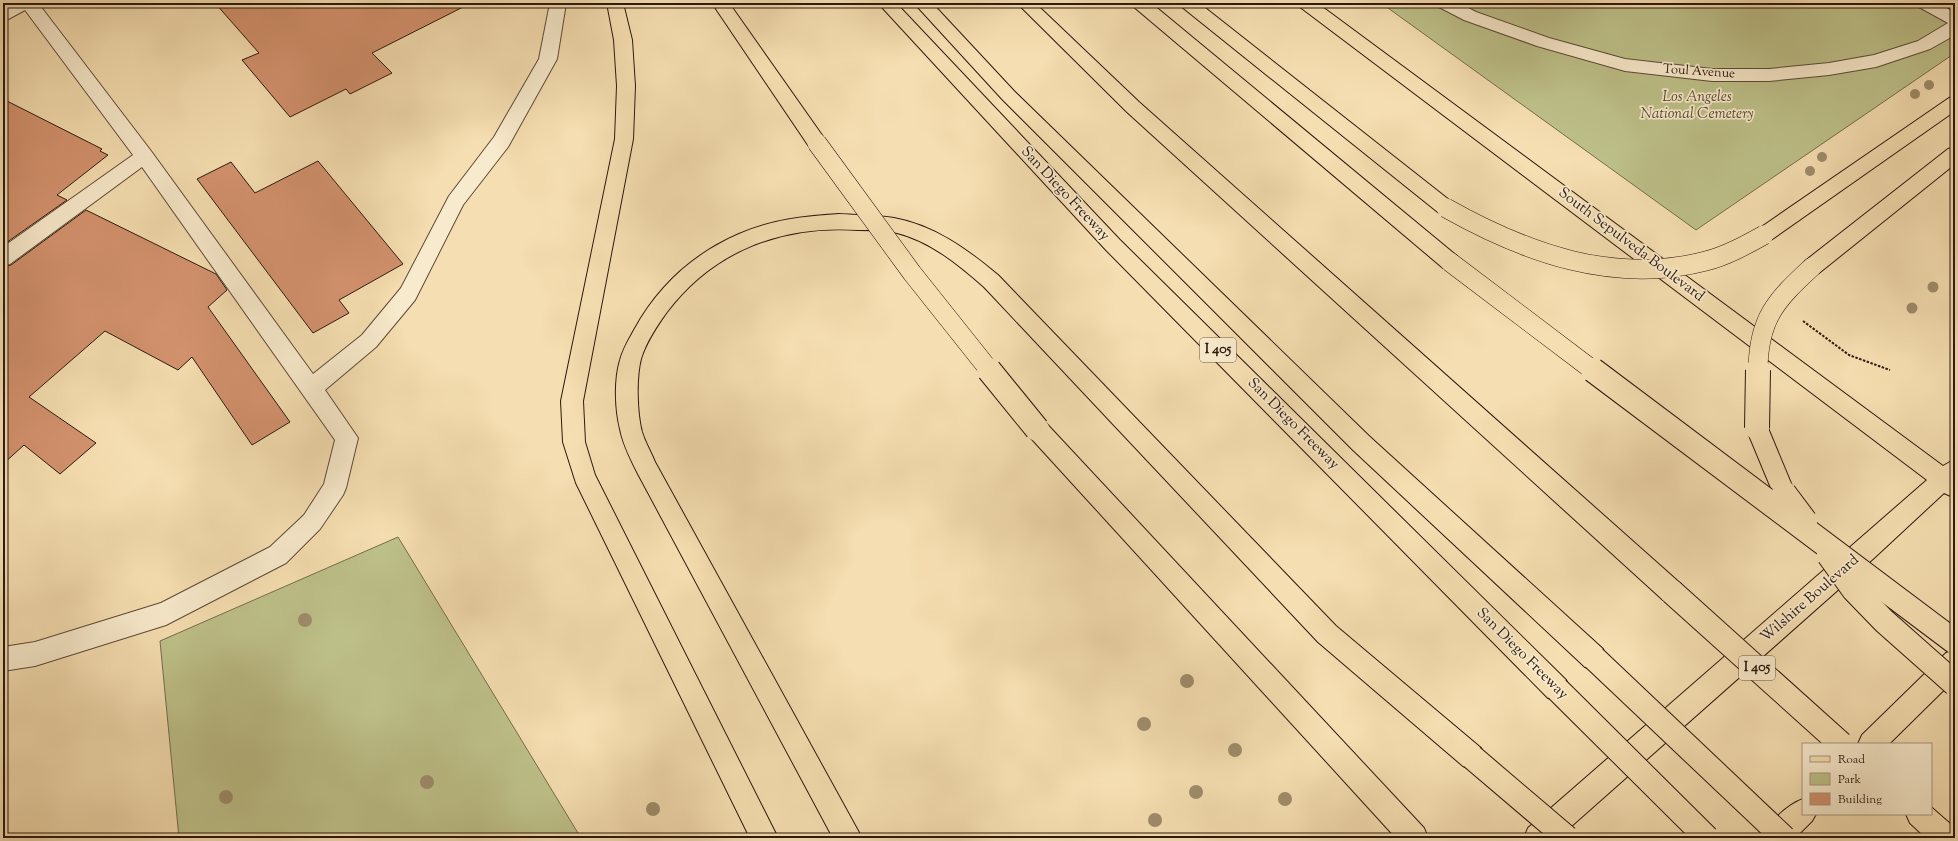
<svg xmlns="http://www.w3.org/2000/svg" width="1958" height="841" font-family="'Sorts Mill Goudy',serif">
<rect width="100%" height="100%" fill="#f5deb1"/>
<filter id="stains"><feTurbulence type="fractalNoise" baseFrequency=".005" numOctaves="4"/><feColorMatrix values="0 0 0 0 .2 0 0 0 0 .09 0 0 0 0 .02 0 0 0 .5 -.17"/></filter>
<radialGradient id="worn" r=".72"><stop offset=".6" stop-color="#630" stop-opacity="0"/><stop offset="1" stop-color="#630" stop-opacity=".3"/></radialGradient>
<g fill="#bec18a" stroke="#756d4c">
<path d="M 1381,3 L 1955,3 L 1955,53 L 1696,230 Z"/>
<path d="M 398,537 L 581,838 L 179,838 L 160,641 Z"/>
</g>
<g fill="#d3926e" stroke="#2c190f">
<path d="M 215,3 L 471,3 L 372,53 L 392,73 L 350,94 L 346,89 L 290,117 L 242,60 L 259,53 Z"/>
<path d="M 3,99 L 102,149 L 100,151 L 108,155 L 57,195 L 67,200 L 3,245 Z"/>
<path d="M 318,161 L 403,264 L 339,300 L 349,313 L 313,333 L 197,179 L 231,162 L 255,193 Z"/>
<path d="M 86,210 L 216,274 L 227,290 L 208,307 L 290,422 L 252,445 L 192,357 L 178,370 L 105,331 L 29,397 L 96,443 L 60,474 L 24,445 L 3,464 L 3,267 L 11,265 Z"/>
</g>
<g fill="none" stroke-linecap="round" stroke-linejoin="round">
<g stroke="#5e4a38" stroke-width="2">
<g id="minor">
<path d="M 12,3 L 38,3 L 151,151 L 313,374 L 362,335 L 401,288 L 449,196 L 494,137 L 539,59 L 550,3 L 566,3 L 557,59 L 508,147 L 463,205 L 415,300 L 376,347 L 325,390 L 358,438 L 346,488 L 343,495 L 320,529 L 286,563 L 166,625 L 35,666 L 3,671 L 3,647 L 35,642 L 161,603 L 270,547 L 304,515 L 324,484 L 335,440 L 142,167 L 10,264 L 3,266 L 3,247 L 133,155 L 25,10 L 3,22 L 3,8 Z"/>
<path d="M 1437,3 L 1459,3 L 1476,12 L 1549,38 L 1625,59 L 1712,69 L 1769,69 L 1829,63 L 1874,55 L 1918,41 L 1948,23 L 1919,7 L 1917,3 L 1938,3 L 1955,13 L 1955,35 L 1930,49 L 1876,67 L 1829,75 L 1769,81 L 1712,81 L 1625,71 L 1537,46 L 1464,20 L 1439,7 Z"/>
</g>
</g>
<g stroke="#2c190f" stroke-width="2">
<g id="major">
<path d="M 1298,3 L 1317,3 L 1943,466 L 1955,459 L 1955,498 L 1944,493 L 1874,558 L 1558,838 L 1524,838 L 1528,828 L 1927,480 L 1300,7 Z"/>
<path d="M 1955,650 L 1955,679 L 1889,744 L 1858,744 L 1862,735 L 1946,653 Z"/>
<path d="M 1803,799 L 1803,814 L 1816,814 L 1812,821 L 1795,838 L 1762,838 C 1769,822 1787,805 1803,799 Z"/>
</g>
</g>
<g stroke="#2c190f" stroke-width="2">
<g id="highway">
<path d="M 607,3 L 623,3 L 632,40 L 635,86 L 633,139 L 583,401 L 585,442 L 595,475 L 778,838 L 750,838 L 576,483 L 563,442 L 561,401 L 615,139 L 617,86 L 614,40 Z"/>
<path d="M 712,3 L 729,3 L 824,138 L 826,143 L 824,148 L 817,150 L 810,148 Z"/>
<path d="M 878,3 L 896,3 L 1120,240 L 1566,680 L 1570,689 L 1566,698 L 1557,701 L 1548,698 L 1106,250 Z"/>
<path d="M 914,3 L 932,3 L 1014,91 L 1369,436 L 1603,649 L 1606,658 L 1603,667 L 1594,670 L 1585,667 L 1353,450 L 1002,99 Z"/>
<path d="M 1017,3 L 1035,3 L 1139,102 L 1681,584 L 1684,592 L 1681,600 L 1672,603 L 1663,600 L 1127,112 Z"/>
<path d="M 1132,3 L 1151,3 L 1457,256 L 1460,262 L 1457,268 L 1450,270 L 1443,268 L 1134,7 Z"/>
<path d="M 1180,3 L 1199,3 L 1453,203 L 1456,208 L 1453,213 L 1446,215 L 1439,213 L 1182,7 Z"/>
<path d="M 1955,96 L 1955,111 L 1771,240 L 1764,243 L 1757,240 L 1754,235 L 1757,230 L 1949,98 Z"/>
<path d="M 1955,147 L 1955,164 L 1819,273 L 1812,275 L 1805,273 L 1802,267 L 1805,261 L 1948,149 Z"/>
<path d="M 839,214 C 857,215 876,215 894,218 C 934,225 968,250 998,275 L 1336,626 L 1481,748 L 1485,757 L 1481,766 L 1472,770 L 1463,766 L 1318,642 L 984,287 C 959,265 930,241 897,233 C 885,230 871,230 858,230 C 782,225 714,250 667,312 C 657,326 646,342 641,359 C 636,378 637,413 642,432 C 645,442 651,452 655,462 L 862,838 L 833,838 L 638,474 C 631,460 623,445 620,429 C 615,409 614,380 620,360 C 623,349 629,339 634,330 C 658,286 693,254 739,234 C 770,220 805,216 839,214 Z"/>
<path d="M 1757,418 L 1765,421 L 1768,428 L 1795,493 L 1792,500 L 1784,503 L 1776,500 L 1773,493 L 1746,428 L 1749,421 Z"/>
<path d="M 1037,419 L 1045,422 L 1424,828 L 1428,838 L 1396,838 L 1029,436 L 1026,429 L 1029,422 Z"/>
<path d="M 1931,807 L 1955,828 L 1955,838 L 1926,838 L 1910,823 L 1906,814 L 1931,814 Z"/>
</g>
</g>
<path stroke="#2c190f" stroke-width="2" stroke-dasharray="2.5 1.5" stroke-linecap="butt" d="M 1803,321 L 1849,355 L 1890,370"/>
<use href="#minor" fill="#f8eacc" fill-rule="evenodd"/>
<use href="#major" fill="#f5deb1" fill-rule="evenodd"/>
<use href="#highway" fill="#f5deb1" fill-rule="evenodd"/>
<g stroke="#2c190f" stroke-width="20" stroke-linecap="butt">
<g id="highway-bridge-far1">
<path d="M 817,143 L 912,273 L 990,371"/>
<path d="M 1446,208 C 1526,253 1614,285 1706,261 C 1726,256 1746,245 1764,235"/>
<path d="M 1450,262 L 1594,371"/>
<path d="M 1758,371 C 1758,319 1776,300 1812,267"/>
</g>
</g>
<g stroke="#2c190f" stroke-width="26" stroke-linecap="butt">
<g id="highway-bridge">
<path d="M 989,370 L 1037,429"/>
<path d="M 1593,370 L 1955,642"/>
<path d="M 1757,428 L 1758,370"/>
<path d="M 1784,493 L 1805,521"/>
<path d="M 1829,555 L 1854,590 L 1884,621 L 1955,684"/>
<path d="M 1672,592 L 1841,744"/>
<path d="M 1594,658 L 1784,838"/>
<path d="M 1557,689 L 1707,838"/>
<path d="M 1472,757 L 1567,838"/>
</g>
</g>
<use href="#highway-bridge-far1" stroke="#f5deb1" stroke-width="19"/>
<use href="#highway-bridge" stroke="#f5deb1" stroke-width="24"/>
</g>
<g fill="#9f8d6c">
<circle cx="1929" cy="85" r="5"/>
<circle cx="1915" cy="94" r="5"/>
<circle cx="1822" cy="157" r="5"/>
<circle cx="1810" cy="171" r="5"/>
<circle cx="1933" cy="287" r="5.5"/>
<circle cx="1912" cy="308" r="5.5"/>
<circle cx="305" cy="620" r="7"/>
<circle cx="1187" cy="681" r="7"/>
<circle cx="1144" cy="724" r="7"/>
<circle cx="1235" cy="750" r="7"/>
<circle cx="427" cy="782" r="7"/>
<circle cx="1196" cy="792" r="7"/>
<circle cx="226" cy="797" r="7"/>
<circle cx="1285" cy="799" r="7"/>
<circle cx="653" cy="809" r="7"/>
<circle cx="1155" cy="820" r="7"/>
</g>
<g text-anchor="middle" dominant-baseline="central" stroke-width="3.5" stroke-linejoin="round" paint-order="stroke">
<g font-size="13" fill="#2c190f" stroke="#f8eacc">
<text transform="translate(1699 72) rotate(4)">Toul Avenue</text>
</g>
<g fill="#f8eacc" stroke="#695848" stroke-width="1">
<rect x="1200" y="338" width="36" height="24" rx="3"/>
<rect x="1739" y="656" width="36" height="24" rx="3"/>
</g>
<g font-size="14" font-weight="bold" fill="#2c190f">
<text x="1218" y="350">I 405</text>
<text x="1757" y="668">I 405</text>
</g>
<g font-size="15" font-style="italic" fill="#584b34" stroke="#f8eacc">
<text x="1697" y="97">Los Angeles<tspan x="1697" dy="17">National Cemetery</tspan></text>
</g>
<g font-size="15" fill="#2c190f" stroke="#f8eacc">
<text transform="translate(1065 194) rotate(47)">San Diego Freeway</text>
<text transform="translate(1631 245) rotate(37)">South Sepulveda Boulevard</text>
<text transform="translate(1293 424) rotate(45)">San Diego Freeway</text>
<text transform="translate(1810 599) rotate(-41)">Wilshire Boulevard</text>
<text transform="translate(1522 654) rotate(45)">San Diego Freeway</text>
</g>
</g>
<rect width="1958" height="841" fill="none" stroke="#f5deb1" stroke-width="16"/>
<rect x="4" y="4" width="1950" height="833" fill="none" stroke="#2c190f" stroke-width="2"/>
<rect x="8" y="8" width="1942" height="825" fill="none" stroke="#2c190f"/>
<rect x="1802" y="743" width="130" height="72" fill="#f8eacc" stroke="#a69680"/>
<rect x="1810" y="756" width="20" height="6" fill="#f5deb1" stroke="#a69680"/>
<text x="1838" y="763" font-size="12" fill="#2c190f">Road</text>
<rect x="1810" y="773" width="20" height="12" fill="#bec18a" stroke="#a69680"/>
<text x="1838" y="783" font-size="12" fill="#2c190f">Park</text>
<rect x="1810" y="793" width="20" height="12" fill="#d3926e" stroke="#a69680"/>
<text x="1838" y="803" font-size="12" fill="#2c190f">Building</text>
<rect width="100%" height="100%" filter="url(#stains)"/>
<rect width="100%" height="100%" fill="url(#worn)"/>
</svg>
